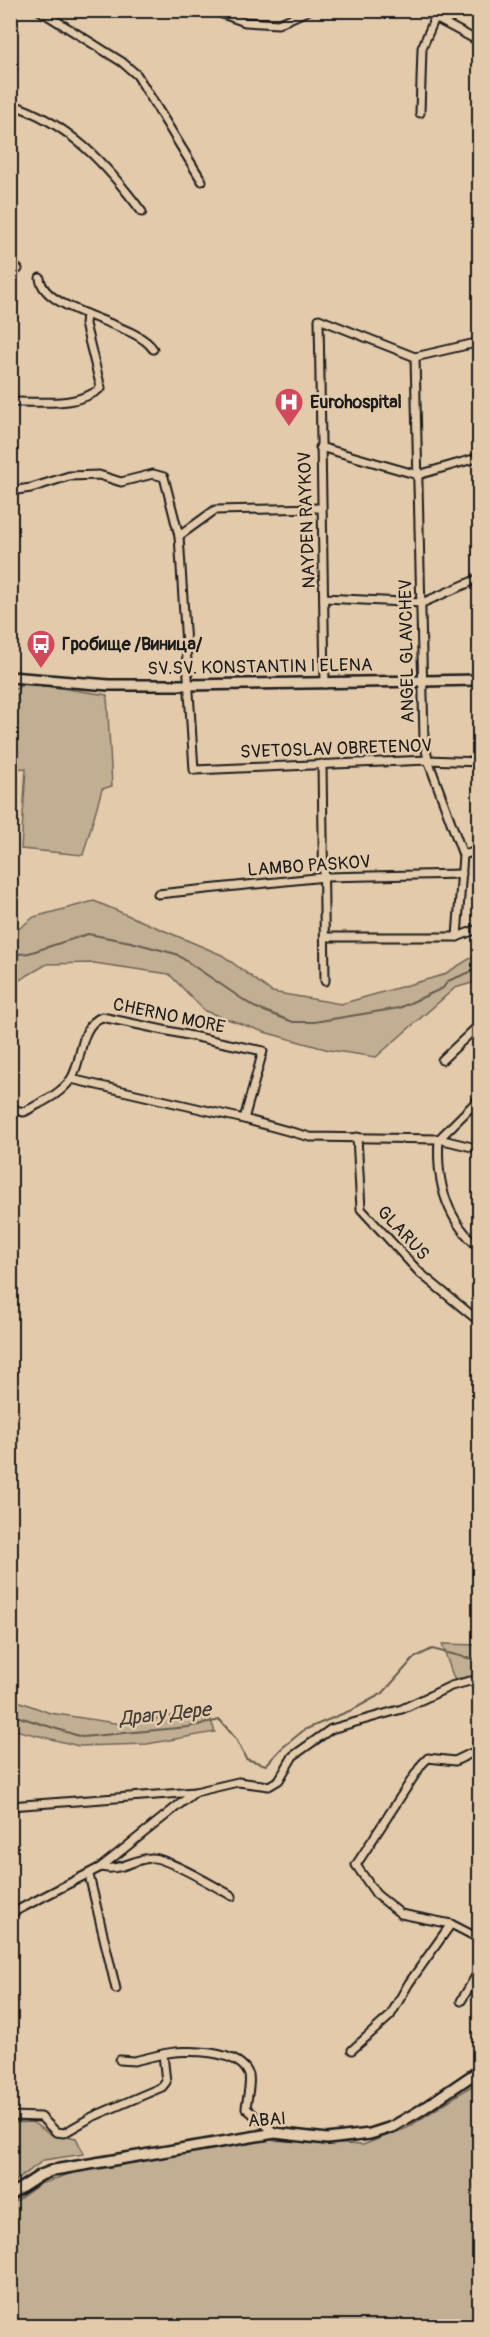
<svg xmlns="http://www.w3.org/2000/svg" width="490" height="2337" font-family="Pangolin,sans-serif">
<rect width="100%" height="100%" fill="#e3caab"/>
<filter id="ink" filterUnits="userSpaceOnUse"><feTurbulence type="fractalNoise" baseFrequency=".0167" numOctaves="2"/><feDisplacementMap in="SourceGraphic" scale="12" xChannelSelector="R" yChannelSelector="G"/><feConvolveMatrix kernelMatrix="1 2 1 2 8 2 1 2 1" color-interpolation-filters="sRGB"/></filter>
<g filter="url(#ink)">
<g fill="#c2ae93" stroke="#6f6558" stroke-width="1.5">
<path d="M 26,683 L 107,695 L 112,786 L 102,789 L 83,855 L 21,849 L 26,768 L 11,769 L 11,691 Z"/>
<path d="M 94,901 L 222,955 L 272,992 L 341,1004 L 443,975 L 479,953 L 479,981 L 455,988 L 376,1057 L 329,1050 L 264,1032 L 205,1011 L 169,974 L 94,963 L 47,964 L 11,985 L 11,935 L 34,917 Z"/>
<path d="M 442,1644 L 479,1645 L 479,1676 L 454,1679 Z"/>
<path d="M 10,1698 L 50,1713 L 121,1724 L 207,1710 L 215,1732 L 147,1744 L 79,1746 L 11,1729 Z"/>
<path d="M 479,2081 L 479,2326 L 11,2326 L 11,2205 L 40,2184 L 75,2172 L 270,2140 L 363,2145 L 407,2128 Z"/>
<path d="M 32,2122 L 47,2132 L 76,2138 L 84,2154 L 44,2160 L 11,2184 L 10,2123 Z"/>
</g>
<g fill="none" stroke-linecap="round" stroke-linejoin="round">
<g stroke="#655d51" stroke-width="2">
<path d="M 10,955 L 29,953 L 88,934 L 131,942 L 176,954 L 254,1007 L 293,1022 L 314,1022 L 399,1008 L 443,988 L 448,981 L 480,968"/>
<path d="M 10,1714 L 82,1737 L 188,1727 L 220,1720 L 236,1739 L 246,1759 L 266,1765 L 282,1748 L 304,1730 L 354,1709 L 383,1693 L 414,1658 L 432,1649 L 480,1661"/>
</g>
<g stroke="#1c1c1c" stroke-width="11">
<g id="minor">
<path d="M 39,10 L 122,62 L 137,75 L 202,181"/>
<path d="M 211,10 L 245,22 L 278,24 L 309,10"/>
<path d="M 420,10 L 480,42"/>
<path d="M 10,104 C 68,122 107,165 142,212"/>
<path d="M 420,113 L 422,48 L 434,20"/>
<path d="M 10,274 L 18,269"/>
<path d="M 40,278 C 43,312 136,322 153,349"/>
<path d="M 415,357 L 424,739 L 428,760 L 463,855 L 457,937"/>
<path d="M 10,402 C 41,401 75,408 101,388 L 85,324 L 86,314"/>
<path d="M 320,447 L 418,475 L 480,457"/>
<path d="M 10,491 L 31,488 L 69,476 L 99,475 L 121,482 L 153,474 L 164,477 L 179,536 L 194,770 L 428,760 L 480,762"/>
<path d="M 179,536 L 215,510 L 321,508"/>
<path d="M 324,598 L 422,603 L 480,578"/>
<path d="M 325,684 L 319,319 L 415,357 L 480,342"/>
<path d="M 322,764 L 325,981"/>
<path d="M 463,855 L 480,850"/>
<path d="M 158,894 L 325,877 L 462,874"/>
<path d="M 325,937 L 457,937 L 480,928"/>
<path d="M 442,1060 L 480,1024"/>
<path d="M 10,1109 L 24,1112 C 40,1103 60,1095 71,1079 C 83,1062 78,1026 102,1017 L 263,1051 L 244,1119 L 71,1079"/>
<path d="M 244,1119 L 310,1137 L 439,1139 L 480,1149"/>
<path d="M 357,1137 L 361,1209 L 420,1273 L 480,1322"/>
<path d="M 439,1139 C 436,1181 446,1220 480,1248"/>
<path d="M 439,1139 L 480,1098"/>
<path d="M 480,1749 L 455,1761 L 428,1758 L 422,1764 L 356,1865 L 376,1894 L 401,1914 L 451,1924 L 480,1939"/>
<path d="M 10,1806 L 195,1792 L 238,1782 L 269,1786 L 279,1780 L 293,1756 L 331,1729 L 402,1709 L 451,1686 L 470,1681 L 480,1685"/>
<path d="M 101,1867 C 119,1872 134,1859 151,1858 C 164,1856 218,1888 232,1896"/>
<path d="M 89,1875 L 116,1989"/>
<path d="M 10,1914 L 101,1867 L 195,1792"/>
<path d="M 461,2001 L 480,1969"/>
<path d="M 352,2050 L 390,2016 L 409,1983 L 451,1924"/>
<path d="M 120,2060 L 134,2061 L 163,2054"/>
<path d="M 10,2116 L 41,2117 L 56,2132 L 64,2133 L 92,2117 L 162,2087 L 166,2082 L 163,2054 C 184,2049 240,2049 249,2075 C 251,2084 247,2098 246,2108 L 275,2133"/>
</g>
</g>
<g stroke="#1c1c1c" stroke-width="14">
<g id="tertiary">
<path d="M 10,677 L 109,685 L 187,685 L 480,680"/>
<path d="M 10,2195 L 41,2175 L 54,2170 L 275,2133 L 327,2139 L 370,2134 L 392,2127 L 421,2110 L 480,2070"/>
</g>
</g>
<use href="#minor" stroke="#e3caab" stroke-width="7"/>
<use href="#tertiary" stroke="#e3caab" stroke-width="9"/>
</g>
</g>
<defs>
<g id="hospital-pin" transform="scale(1.5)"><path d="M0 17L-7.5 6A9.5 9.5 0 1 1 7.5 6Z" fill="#d1495b" stroke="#e3caab"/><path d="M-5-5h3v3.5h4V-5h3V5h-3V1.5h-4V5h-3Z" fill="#fff"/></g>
<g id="bus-pin" transform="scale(1.5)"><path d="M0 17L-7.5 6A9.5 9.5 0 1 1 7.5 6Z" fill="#d1495b" stroke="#e3caab"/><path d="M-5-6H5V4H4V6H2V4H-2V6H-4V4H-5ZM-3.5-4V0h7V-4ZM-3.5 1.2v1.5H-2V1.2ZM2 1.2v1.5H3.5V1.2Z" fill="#fff"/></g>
</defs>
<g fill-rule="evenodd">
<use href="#hospital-pin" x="289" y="402"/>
<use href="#bus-pin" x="41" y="644"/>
</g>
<g text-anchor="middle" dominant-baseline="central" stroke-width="5" stroke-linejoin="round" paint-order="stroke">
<g font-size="18" font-weight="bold" fill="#1c1c1c" stroke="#e3caab" text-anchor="start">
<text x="310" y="402">Eurohospital</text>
<text x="62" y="644">Гробище /Виница/</text>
</g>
<g font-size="18" fill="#1c1c1c" stroke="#e3caab">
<text transform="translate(307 520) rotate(-92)">NAYDEN RAYKOV</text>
<text transform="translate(407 651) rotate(-91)">ANGEL GLAVCHEV</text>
<text transform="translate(260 667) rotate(-1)">SV.SV. KONSTANTIN I ELENA</text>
<text transform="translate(336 749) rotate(-2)">SVETOSLAV OBRETENOV</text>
<text transform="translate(309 866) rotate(-4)">LAMBO PASKOV</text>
<text transform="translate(169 1016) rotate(12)">CHERNO MORE</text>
<text transform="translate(403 1233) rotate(47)">GLARUS</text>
<text transform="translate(267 2120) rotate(-4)">ABAI</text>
</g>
<g font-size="20" font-style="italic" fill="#413c36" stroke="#e3caab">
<text transform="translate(165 1714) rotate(-6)">Драгу Дере</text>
</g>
</g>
<rect width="490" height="2337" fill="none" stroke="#e3caab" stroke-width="36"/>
<rect x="18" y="18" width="454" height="2301" fill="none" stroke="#1c1c1c" stroke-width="2" filter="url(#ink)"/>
</svg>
